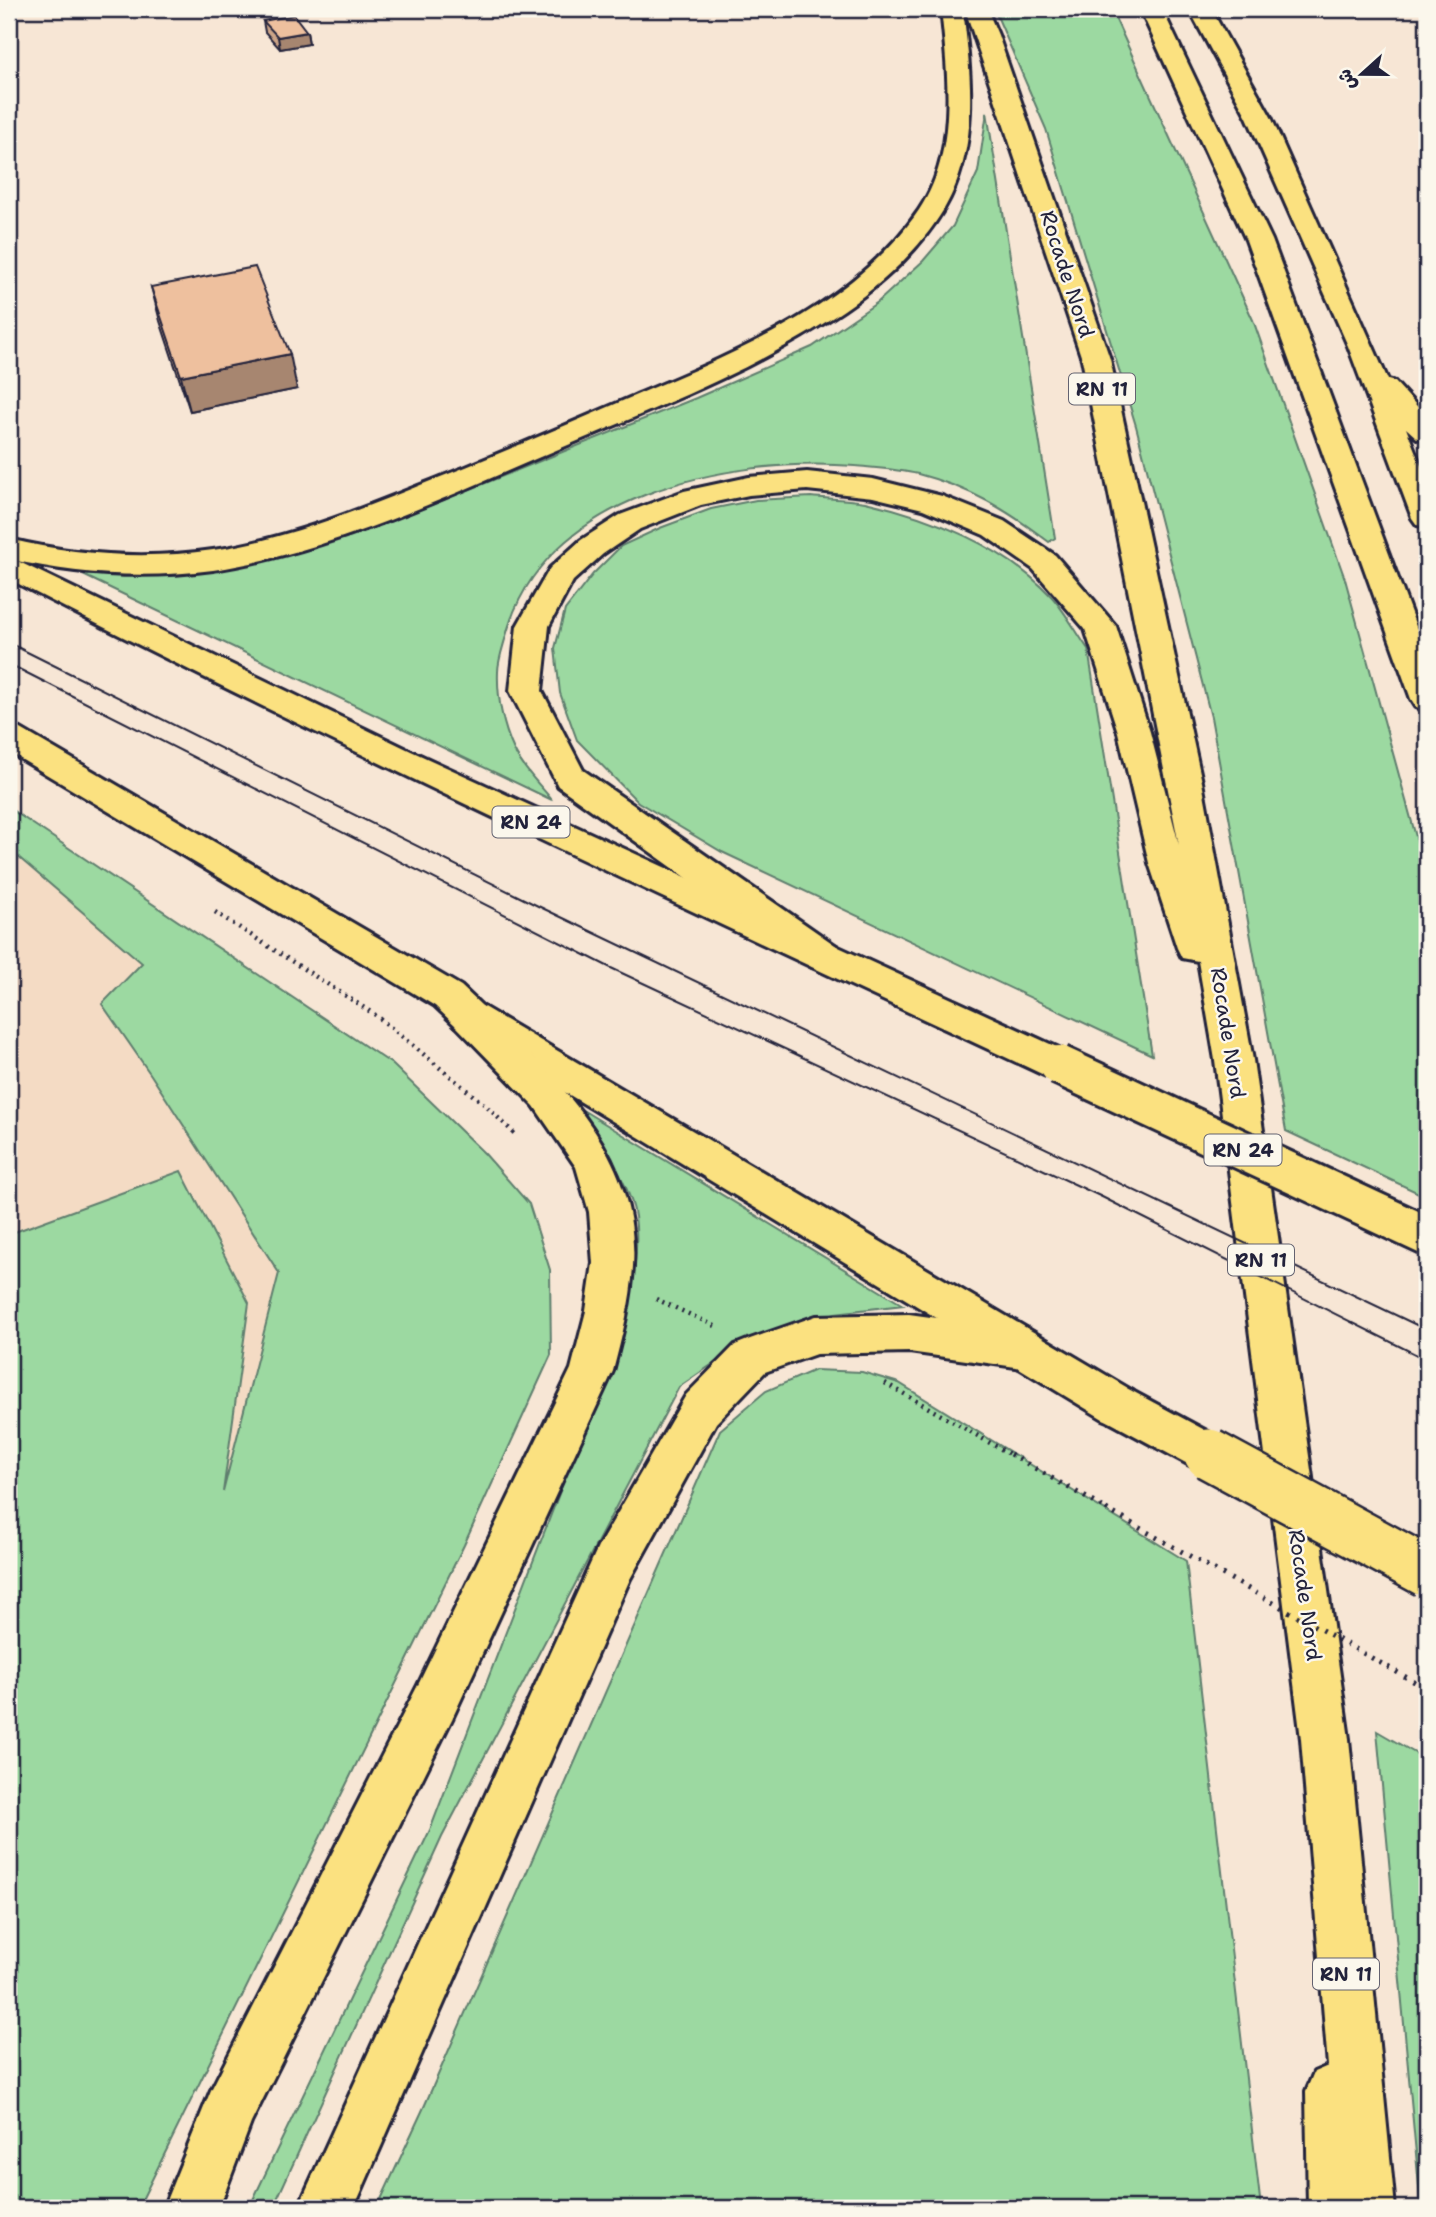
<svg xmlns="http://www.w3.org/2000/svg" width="1436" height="2217" font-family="'Shantell Sans','Playpen Sans Arabic',sans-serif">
<rect width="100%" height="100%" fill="#f7e6d5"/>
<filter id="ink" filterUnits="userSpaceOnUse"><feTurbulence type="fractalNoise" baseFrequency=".0143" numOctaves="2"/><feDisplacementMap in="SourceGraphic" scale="14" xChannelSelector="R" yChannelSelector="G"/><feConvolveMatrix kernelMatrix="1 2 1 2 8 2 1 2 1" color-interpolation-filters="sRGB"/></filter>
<g filter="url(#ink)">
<path fill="#f4dbc4" d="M 9,849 L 142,963 L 102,1004 L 151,1075 L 283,1280 L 222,1501 L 9,1815 Z"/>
<g fill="#9cd9a1" stroke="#5f7e6e" stroke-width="2">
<path d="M 994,9 L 1111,9 L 1253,320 L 1345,579 L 1427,877 L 1427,1197 L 1286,1131 L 1211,717 L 1136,426 L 1046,129 Z"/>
<path d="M 987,112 L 1055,538 L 1049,542 C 1007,510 971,488 918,474 C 898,469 876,468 855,466 C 730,456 542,494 506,636 C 503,647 498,660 498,672 C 497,697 503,727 514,750 C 522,768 540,785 552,800 L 83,575 L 177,573 L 276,557 L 340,538 L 426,507 L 696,398 L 812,347 L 878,302 L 923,261 L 953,226 L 978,172 Z"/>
<path d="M 811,497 C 829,499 848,499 865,502 C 931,517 1004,546 1051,596 C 1065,611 1076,632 1088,649 L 1152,1055 L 722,852 L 638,802 L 577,740 L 560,693 L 555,648 L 565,610 L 593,574 L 621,546 L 660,528 L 711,509 L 756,500 Z"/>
<path d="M 9,808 L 392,1064 L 485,1154 L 529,1204 L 550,1270 L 551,1355 L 464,1545 L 138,2208 L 9,2208 L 9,1234 L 181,1171 L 249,1303 L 223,1492 L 279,1273 L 151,1075 L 102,1004 L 142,963 L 9,849 Z"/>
<path d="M 571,1103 L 903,1305 L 835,1313 L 775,1332 L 729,1353 L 679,1387 L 442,1837 L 273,2208 L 249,2208 L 430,1830 L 626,1319 C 632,1285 643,1233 631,1200 C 618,1164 594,1133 571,1103 Z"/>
<path d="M 815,1370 L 862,1372 L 899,1383 L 1186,1561 L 1261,2208 L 377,2208 L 424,2107 L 720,1430 L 766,1391 Z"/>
<path d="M 1377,1731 L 1427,1760 L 1427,2208 L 1421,2208 Z"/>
</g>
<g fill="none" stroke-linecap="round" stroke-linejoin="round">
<g stroke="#22223b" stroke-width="6">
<g id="major">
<path d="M 9,557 L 411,751 L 1072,1054 L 1078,1065 L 1072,1076 L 1059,1080 L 1046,1076 C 698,914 350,754 9,579 Z"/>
<path d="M 9,726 L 21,729 L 461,986 L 482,1006 L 1133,1391 L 1140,1405 L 1133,1419 L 1118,1425 L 1103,1419 L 456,1026 L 435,1006 L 9,752 Z"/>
</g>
</g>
<g stroke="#22223b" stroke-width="6">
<g id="highway">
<path d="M 941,9 L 963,9 C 971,76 980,148 944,209 C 920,249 882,284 844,310 C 753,372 648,411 547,454 C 442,499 326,553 213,570 C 145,579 75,575 9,559 L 9,539 C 76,555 145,560 213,550 C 301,537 384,499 466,467 C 522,444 578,420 634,396 C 736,353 854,305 919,210 C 958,152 948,74 941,9 Z"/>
<path d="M 965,9 L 987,9 L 998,35 L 1110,359 L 1202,782 L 1253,1060 L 1349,1739 L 1395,2208 L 1308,2208 L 1306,2091 L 1314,2072 L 1328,2066 L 1301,1739 L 1215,1060 L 1198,961 L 1182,958 L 1177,948 L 1149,863 L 1118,732 L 1085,629 L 1033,569 L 984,535 L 923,509 L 873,497 L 807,490 L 749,495 L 701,505 L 640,529 L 603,554 L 573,581 L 549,626 L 542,691 L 583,770 L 838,947 L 843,957 L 838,967 L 825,971 L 812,967 L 558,786 L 510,691 L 517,626 L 550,568 L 581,540 L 620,515 L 684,491 L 749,477 L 807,472 L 873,479 L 942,496 L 1004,521 L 1055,555 L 1116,626 L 1150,732 L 1179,845 L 1082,359 Z"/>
<path d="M 1140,9 L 1162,9 L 1272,240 L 1427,656 L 1427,710 L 1416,707 L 1411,699 L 1246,240 Z"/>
<path d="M 1189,9 L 1211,9 L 1271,117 L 1388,380 L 1395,382 L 1427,417 L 1427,440 L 1417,438 L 1406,428 L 1427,481 L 1427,527 L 1417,525 L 1412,518 L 1348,346 L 1247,117 Z"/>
<path d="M 469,1001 L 482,1006 C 555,1078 640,1153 633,1266 C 631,1302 622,1336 613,1371 L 452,1719 L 251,2123 L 219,2208 L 163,2208 L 211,2090 L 418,1685 L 571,1369 L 586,1311 L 593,1263 L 589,1212 L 576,1167 L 534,1106 L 456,1026 L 450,1016 L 456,1006 Z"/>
<path d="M 909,1314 L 1023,1330 L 1038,1336 L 1044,1349 L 1038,1362 L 1023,1368 L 909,1352 L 816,1354 L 765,1372 L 716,1423 L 630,1579 L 354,2208 L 298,2208 L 598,1547 L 686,1395 L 735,1345 L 750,1339 L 816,1316 Z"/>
</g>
</g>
<g stroke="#22223b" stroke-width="4.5" stroke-dasharray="2 5" stroke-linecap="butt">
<path d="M 215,912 L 377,1016 L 485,1105 L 516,1135"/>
<path d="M 656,1299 L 715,1326"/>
<path d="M 885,1383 L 1013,1456"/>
</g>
<path stroke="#22223b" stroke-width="5" stroke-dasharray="2.5 7" stroke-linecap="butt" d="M 1010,1454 L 1106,1509"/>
<use href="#major" fill="#fbe180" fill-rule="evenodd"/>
<use href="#highway" fill="#fbe180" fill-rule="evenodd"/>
<g stroke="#22223b" stroke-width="2">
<path d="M 9,643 L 538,906 L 1427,1330"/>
<path d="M 9,664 L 611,968 L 1102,1197 L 1427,1360"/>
</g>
<g stroke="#22223b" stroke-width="44" stroke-linecap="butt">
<g id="major-bridge-far1">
<path d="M 1059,1065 L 1427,1236"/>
<path d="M 1118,1405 L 1213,1456"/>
</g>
</g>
<g stroke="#22223b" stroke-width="54" stroke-linecap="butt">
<path id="major-bridge" d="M 1209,1454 L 1427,1572"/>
</g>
<path stroke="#22223b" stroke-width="5" stroke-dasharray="2.5 7" stroke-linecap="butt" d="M 1106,1509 L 1427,1689"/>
<use href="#major-bridge-far1" stroke="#fbe180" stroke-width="38"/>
<use href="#major-bridge" stroke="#fbe180" stroke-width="49"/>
</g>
<g fill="#cda588" stroke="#22223b" stroke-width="2">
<path d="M 279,9 L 308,9 L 279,11 Z"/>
<path d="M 263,21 L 307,32 L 309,44 L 280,49 L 265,32 Z"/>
<path d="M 151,287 L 297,389 L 190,411 L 160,321 Z"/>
</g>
<g fill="#a7866f" stroke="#22223b" stroke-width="2">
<path d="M 9,9 L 21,9 L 9,11 Z"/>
<path d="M 307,32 L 309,44 L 280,49 L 278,37 Z"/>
<path d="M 290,354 L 297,389 L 190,411 L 181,376 Z"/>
</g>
<g fill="#eec09e" stroke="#22223b" stroke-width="2">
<path d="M 294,15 L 307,32 L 278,37 L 263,21 Z"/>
<path d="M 255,267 L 290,354 L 181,376 L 151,287 Z"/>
</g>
</g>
<g text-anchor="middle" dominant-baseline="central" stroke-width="5" stroke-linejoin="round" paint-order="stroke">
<g fill="#fbf7ec" stroke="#636270" stroke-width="2">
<rect x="1069" y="373.5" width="66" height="31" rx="5"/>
<rect x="492.5" y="806.5" width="77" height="31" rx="5"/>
<rect x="1204.5" y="1134.5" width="77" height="31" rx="5"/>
<rect x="1228" y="1244.5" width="66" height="31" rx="5"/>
<rect x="1313" y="1958.5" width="66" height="31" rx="5"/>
</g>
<g font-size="19" font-weight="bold" fill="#22223b">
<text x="1102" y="389">RN 11</text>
<text x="531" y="822">RN 24</text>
<text x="1243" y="1150">RN 24</text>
<text x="1261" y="1260">RN 11</text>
<text x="1346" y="1974">RN 11</text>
</g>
<g font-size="21" fill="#22223b" stroke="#fbf7ec">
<text transform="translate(1067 274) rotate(72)">Rocade Nord</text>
<text transform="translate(1228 1033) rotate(81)">Rocade Nord</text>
<text transform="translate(1305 1595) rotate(82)">Rocade Nord</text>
</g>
</g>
<rect width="1436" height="2217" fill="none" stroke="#fbf7ec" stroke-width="35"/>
<rect x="18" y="18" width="1401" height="2182" fill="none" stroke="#22223b" stroke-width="2.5" filter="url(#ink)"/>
<g transform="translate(1362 74) rotate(249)" stroke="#fbf7ec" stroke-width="5" paint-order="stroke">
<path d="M0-5L12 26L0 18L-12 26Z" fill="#22223b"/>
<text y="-10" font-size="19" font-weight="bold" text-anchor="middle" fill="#22223b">ش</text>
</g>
</svg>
